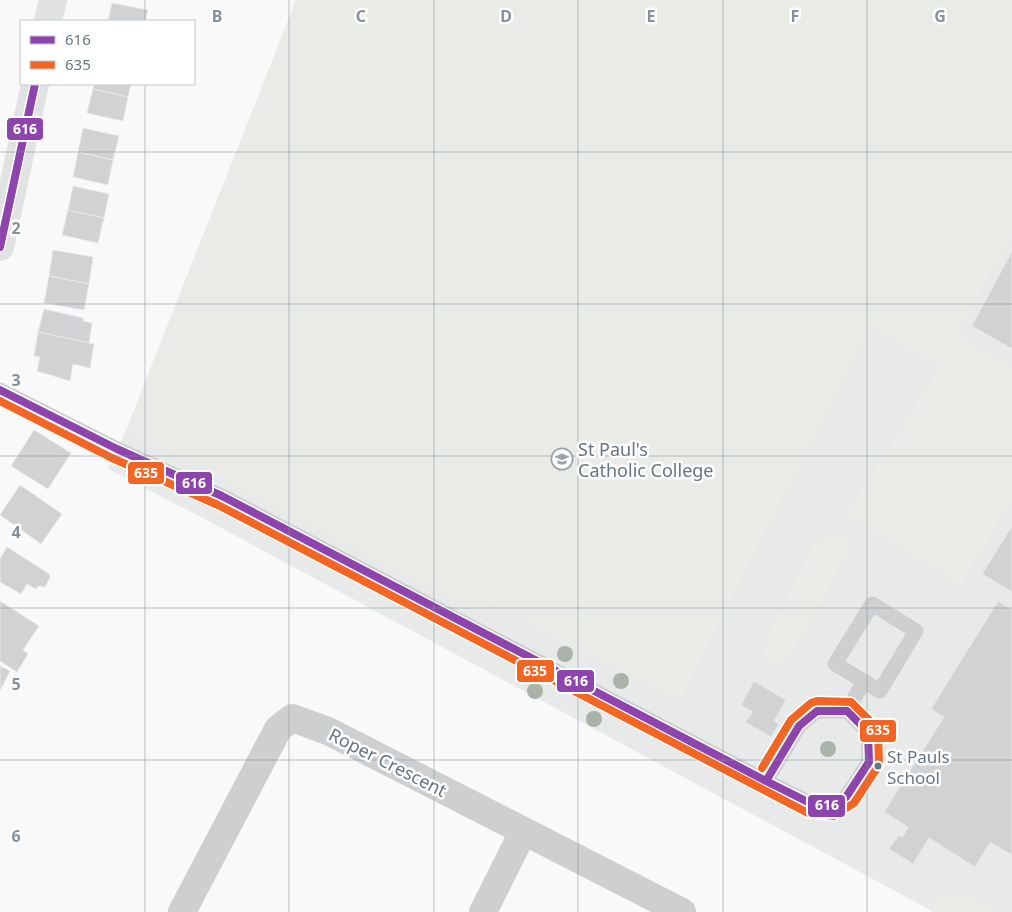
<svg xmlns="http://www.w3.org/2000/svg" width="1012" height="912" font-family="'Noto Sans',sans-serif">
<rect width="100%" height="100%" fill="#f9f9f9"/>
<path fill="#e8e9e9" d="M 1012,0 L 1012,912 L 934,912 L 199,516 L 108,469 L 126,430 Z"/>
<g fill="#e8ebe6">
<path d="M 296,0 L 1012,0 L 1012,235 L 957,335 L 1012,369 L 1012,500 L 961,585 L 846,514 L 940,366 L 870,328 L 680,700 L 487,601 L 480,612 L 126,430 Z"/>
<path d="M 835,532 L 853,545 L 786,664 L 763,658 L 765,640 L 813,544 Z"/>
<path d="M 957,892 L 997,912 L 932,912 L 935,898 Z"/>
</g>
<g fill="#d0d2d3" stroke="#e8e8e8">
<path d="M 112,3 L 148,10 L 145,21 L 108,21 Z"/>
<path d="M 94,84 L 131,84 L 128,97 L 93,89 Z"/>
<path d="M 93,89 L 128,97 L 123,121 L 87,113 Z"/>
<path d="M 83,128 L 119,136 L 113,160 L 78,152 Z"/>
<path d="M 78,152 L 113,160 L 108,185 L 73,177 Z"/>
<path d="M 73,186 L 109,194 L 104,218 L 68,210 Z"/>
<path d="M 68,210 L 104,218 L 98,243 L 62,235 Z"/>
<path d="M 53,250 L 93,257 L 89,284 L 49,276 Z"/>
<path d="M 1012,251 L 1012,349 L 972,326 Z"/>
<path d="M 49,276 L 89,284 L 84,310 L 44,303 Z"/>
<path d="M 44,309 L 83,318 L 83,321 L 92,323 L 89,343 L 38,332 Z"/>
<path d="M 38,332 L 94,344 L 90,368 L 73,364 L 70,381 L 37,371 L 40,357 L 34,356 Z"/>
<path d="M 34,430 L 71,453 L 48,489 L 11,466 Z"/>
<path d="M 20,485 L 62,514 L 41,544 L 0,515 Z"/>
<path d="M 1012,526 L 1012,592 L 982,574 Z"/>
<path d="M 7,547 L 49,574 L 50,577 L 45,587 L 38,586 L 36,589 L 27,584 L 21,594 L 0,582 L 0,559 Z"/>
<path d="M 0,601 L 39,626 L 23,650 L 28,654 L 17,672 L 0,661 Z"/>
<path d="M 998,601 L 1011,609 L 1012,607 L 1012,855 L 990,842 L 975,867 L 929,838 L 913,864 L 889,849 L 899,835 L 903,837 L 908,827 L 884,812 L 944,717 L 931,709 Z"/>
<path d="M 0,666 L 10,671 L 0,691 Z"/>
<path d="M 754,681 L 786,700 L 774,721 L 779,724 L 771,737 L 745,722 L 753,712 L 741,705 Z"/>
</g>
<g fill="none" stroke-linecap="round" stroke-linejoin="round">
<g stroke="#cecfd0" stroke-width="15">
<path d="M 0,390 L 117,449 L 222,496 L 766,781 L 812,804 L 831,806 L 846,797 L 869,762 L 868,732 L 847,711 L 817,711 L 799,726 L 766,781"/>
<path d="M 872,604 L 916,631 L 880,691 L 835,664 Z"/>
<path d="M 847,711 L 864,681"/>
</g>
<g stroke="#cecfd0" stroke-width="28">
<path d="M 182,912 L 278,729 L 292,718 L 328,731 L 682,912"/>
<path d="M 483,912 L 523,832"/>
</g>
<g stroke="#e1e2e2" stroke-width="28">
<path d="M 48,21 L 53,0"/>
<path d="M 0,247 L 35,84"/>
</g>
<g stroke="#fff" stroke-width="11">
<g id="bus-1">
<path d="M 0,247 L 35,84"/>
<path d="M 0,390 L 117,449 L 222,496 L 766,781"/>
<path d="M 817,711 L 847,711 L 868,732 L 869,762 L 846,797 L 831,806 L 812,804 L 766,781 L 799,726 Z"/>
</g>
</g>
<g stroke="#fff" stroke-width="11">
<path id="bus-2" d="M 0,401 L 112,458 L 218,505 L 808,813 L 834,816 L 854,803 L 879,765 L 878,729 L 851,702 L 817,701 L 811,703 L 791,720 L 762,768"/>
</g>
<use href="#bus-1" stroke="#8e44ad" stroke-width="8"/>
<use href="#bus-2" stroke="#f26522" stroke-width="8"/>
</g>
<g fill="#a9b3a7">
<circle cx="565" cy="654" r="8"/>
<circle cx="621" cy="681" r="8"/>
<circle cx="535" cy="691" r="8"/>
<circle cx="594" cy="719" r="8"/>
<circle cx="828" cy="749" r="8"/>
</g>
<path fill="none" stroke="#84929c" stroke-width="1" stroke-opacity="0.55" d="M 145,0 L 145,21M 289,0 L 289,912M 434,0 L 434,912M 578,0 L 578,912M 723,0 L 723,912M 867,0 L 867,912M 145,84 L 145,912M 0,152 L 1012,152M 0,304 L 1012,304M 0,456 L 1012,456M 0,608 L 1012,608M 0,760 L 1012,760"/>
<defs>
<g id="school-ring" transform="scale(1.125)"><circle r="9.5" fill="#fff" stroke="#99a4ac" stroke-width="1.5"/><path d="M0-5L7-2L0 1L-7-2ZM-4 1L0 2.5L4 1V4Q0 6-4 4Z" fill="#99a4ac"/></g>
</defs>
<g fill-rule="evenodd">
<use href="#school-ring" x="562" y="459"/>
</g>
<circle fill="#657683" stroke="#fff" stroke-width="2" cx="878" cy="766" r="4.5"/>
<g text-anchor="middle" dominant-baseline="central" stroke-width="5" stroke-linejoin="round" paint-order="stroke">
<g font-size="17" fill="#657683" stroke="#fff" text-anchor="start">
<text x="887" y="756">St Pauls<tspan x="887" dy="21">School</tspan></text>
</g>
<g font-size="18" fill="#657683" stroke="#fff" text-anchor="start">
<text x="578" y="449">St Paul's<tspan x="578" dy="21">Catholic College</tspan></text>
</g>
<g font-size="18" fill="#657683" stroke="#fff">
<text transform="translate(388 762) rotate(27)">Roper Crescent</text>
</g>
</g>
<g font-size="16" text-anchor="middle" font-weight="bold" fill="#84929c" stroke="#fff" stroke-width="5" stroke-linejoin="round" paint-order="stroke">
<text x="217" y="22">B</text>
<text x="361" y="22">C</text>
<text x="506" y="22">D</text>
<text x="651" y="22">E</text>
<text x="795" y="22">F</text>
<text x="940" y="22">G</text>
<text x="16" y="234">2</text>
<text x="16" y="386">3</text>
<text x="16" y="538">4</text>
<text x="16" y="690">5</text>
<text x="16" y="842">6</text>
</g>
<g stroke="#fff" stroke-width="2">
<rect x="6" y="117" width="38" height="24" rx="5" fill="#8e44ad"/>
<rect x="127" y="461" width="38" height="24" rx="5" fill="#f26522"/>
<rect x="175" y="471" width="38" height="24" rx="5" fill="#8e44ad"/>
<rect x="516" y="659" width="39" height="24" rx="5" fill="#f26522"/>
<rect x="556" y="669" width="39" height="24" rx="5" fill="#8e44ad"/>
<rect x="859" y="719" width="38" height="24" rx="5" fill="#f26522"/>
<rect x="807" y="794" width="39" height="24" rx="5" fill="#8e44ad"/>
</g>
<g font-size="14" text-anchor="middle" font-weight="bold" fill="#fff">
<text x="25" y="134">616</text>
<text x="146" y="478">635</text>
<text x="194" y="488">616</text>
<text x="535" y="676">635</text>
<text x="576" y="686">616</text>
<text x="878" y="735">635</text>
<text x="827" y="810">616</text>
</g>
<rect x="20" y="20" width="175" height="65" fill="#ffffff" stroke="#c1c8cd"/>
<rect x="30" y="36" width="25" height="8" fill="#8e44ad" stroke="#c1c8cd"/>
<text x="65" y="45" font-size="15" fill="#657683">616</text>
<rect x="30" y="61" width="25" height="8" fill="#f26522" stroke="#c1c8cd"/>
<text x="65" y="70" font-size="15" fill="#657683">635</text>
</svg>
